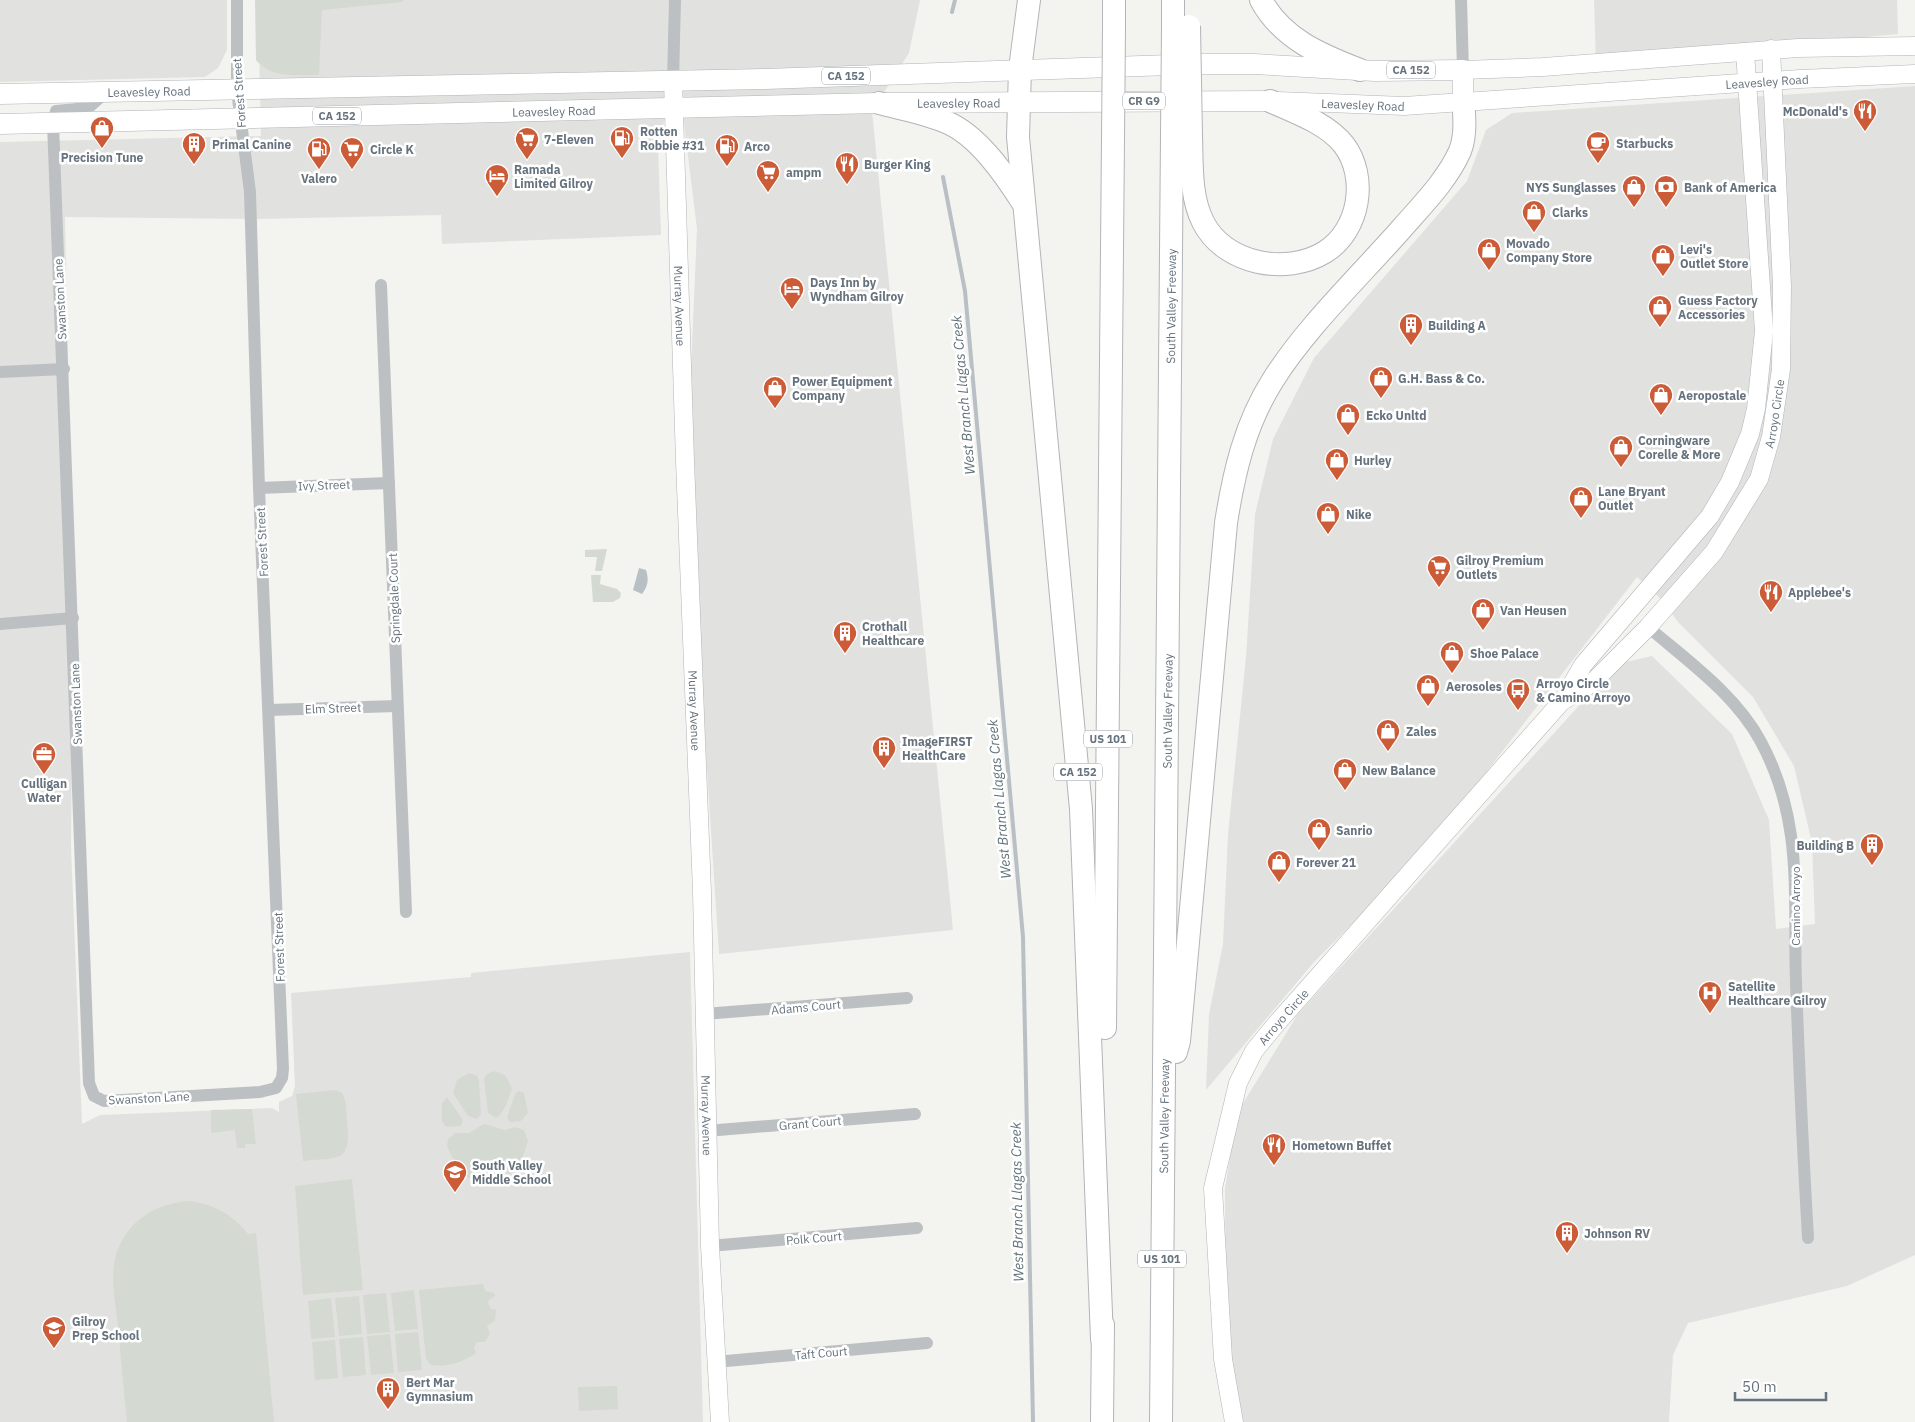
<svg xmlns="http://www.w3.org/2000/svg" width="1915" height="1422" font-family="'IBM Plex Sans',sans-serif">
<rect width="100%" height="100%" fill="#f3f3f0"/>
<g fill="#e1e2e0">
<path d="M 0,0 L 227,0 L 227,50 L 218,68 L 205,77 L 0,82 Z"/>
<path d="M 258,0 L 920,0 L 909,53 L 872,111 L 953,930 L 719,954 L 687,461 L 697,229 L 677,67 L 658,147 L 661,235 L 442,244 L 441,215 L 258,219 L 65,217 L 73,627 L 71,846 L 82,1124 L 100,1115 L 272,1108 L 279,1112 L 279,1102 L 292,1096 L 295,1086 L 291,993 L 471,977 L 471,973 L 690,952 L 703,1422 L 0,1422 L 0,142 L 261,136 Z"/>
<path d="M 1594,0 L 1897,0 L 1898,34 L 1596,63 Z"/>
<path d="M 1915,86 L 1915,1255 L 1847,1286 L 1688,1323 L 1673,1355 L 1669,1422 L 1240,1422 L 1226,1380 L 1225,1189 L 1237,1113 L 1298,1014 L 1617,664 L 1652,656 L 1732,734 L 1769,820 L 1776,929 L 1815,924 L 1812,843 L 1794,766 L 1753,697 L 1678,622 L 1662,600 L 1637,577 L 1427,849 L 1314,962 L 1206,1090 L 1209,1014 L 1223,944 L 1228,834 L 1246,657 L 1255,514 L 1273,439 L 1314,358 L 1467,181 L 1486,130 L 1512,113 Z"/>
</g>
<g fill="#d4d9d1">
<path d="M 255,0 L 403,0 L 403,2 L 322,10 L 319,75 C 296,75 272,79 256,60 Z"/>
<path d="M 607,549 L 602,571 L 595,571 L 597,557 L 585,557 L 585,550 Z"/>
<path d="M 591,575 L 601,575 L 600,584 L 617,589 L 621,593 L 620,598 L 613,602 L 593,602 Z"/>
<path d="M 493,1071 L 505,1075 L 512,1088 C 509,1098 505,1112 496,1118 L 488,1113 L 484,1079 L 486,1075 Z"/>
<path d="M 469,1073 L 477,1076 L 479,1080 L 481,1114 L 477,1119 L 468,1116 L 453,1093 L 457,1080 Z"/>
<path d="M 334,1090 L 341,1092 C 347,1099 346,1110 347,1118 C 351,1163 343,1157 303,1161 L 296,1094 Z"/>
<path d="M 519,1091 L 524,1093 L 528,1113 L 521,1121 L 510,1122 L 507,1118 L 515,1094 Z"/>
<path d="M 447,1097 L 463,1120 L 461,1126 L 446,1127 L 442,1121 L 442,1104 Z"/>
<path d="M 252,1109 L 256,1144 L 245,1144 L 245,1148 L 237,1148 L 235,1130 L 211,1133 L 211,1110 Z"/>
<path d="M 484,1124 L 505,1130 L 515,1127 L 524,1130 L 528,1141 L 518,1171 L 510,1174 C 486,1163 489,1172 469,1178 L 462,1175 L 447,1147 L 448,1139 L 455,1133 L 469,1133 Z"/>
<path d="M 352,1179 L 363,1290 L 303,1295 L 295,1186 Z"/>
<path d="M 189,1201 C 214,1204 232,1214 248,1234 L 256,1233 L 274,1422 L 127,1422 C 124,1393 121,1363 119,1334 C 117,1312 111,1287 114,1265 C 119,1227 152,1203 189,1201 Z"/>
<path d="M 483,1284 L 485,1291 L 494,1293 L 495,1296 L 489,1300 L 488,1303 L 491,1309 L 496,1310 L 495,1321 L 487,1326 L 490,1334 L 485,1342 L 477,1342 L 474,1348 L 476,1353 C 463,1362 447,1368 431,1365 L 426,1359 L 419,1290 Z"/>
<path d="M 414,1290 L 418,1329 L 395,1331 L 391,1293 Z"/>
<path d="M 386,1293 L 390,1332 L 367,1334 L 363,1295 Z"/>
<path d="M 359,1296 L 362,1334 L 339,1336 L 335,1298 Z"/>
<path d="M 331,1298 L 335,1337 L 311,1339 L 308,1301 Z"/>
<path d="M 418,1332 L 422,1370 L 398,1372 L 395,1334 Z"/>
<path d="M 390,1334 L 394,1373 L 371,1375 L 367,1336 Z"/>
<path d="M 363,1337 L 366,1375 L 343,1377 L 339,1339 Z"/>
<path d="M 335,1340 L 338,1378 L 315,1380 L 312,1342 Z"/>
<path d="M 617,1386 L 618,1409 L 579,1411 L 578,1387 Z"/>
</g>
<path fill="#b8c0c5" d="M 639,568 L 646,570 C 649,580 648,586 642,594 L 633,590 Z"/>
<g fill="none" stroke-linecap="round" stroke-linejoin="round">
<g stroke="#b8c0c5" stroke-width="4">
<path d="M 952,12 L 955,0"/>
<path d="M 943,177 L 965,291 L 1023,937 L 1033,1422"/>
</g>
<g stroke="#b1b5b9" stroke-width="19">
<g id="secondary">
<path d="M 1463,70 L 1543,67 L 1798,48 L 1915,46"/>
<path id="s1" d="M 673,81 L 685,461 L 702,892 L 710,1246 L 720,1422"/>
<path id="s2" d="M 1278,101 L 1404,106 L 1800,79 L 1915,74"/>
<path id="s3" d="M 1564,700 L 1592,683 L 1648,627 L 1714,552 L 1759,479 L 1771,437 L 1781,369 L 1782,286 L 1771,49"/>
<path id="s4" d="M 1234,1422 L 1223,1359 L 1213,1188 L 1238,1083 L 1254,1051 L 1277,1023 L 1563,700 L 1583,665 L 1710,516 L 1730,482 L 1750,434 L 1756,409 L 1764,331 L 1745,52"/>
</g>
</g>
<g stroke="#b0b4b7" stroke-width="21">
<g id="primary">
<path id="s5" d="M 0,94 L 765,79 L 1200,64 L 1254,64 L 1375,71 L 1463,70 L 1463,102"/>
<path id="s6" d="M 0,124 L 879,103 L 1270,101"/>
</g>
</g>
<g stroke="#b2b4b7" stroke-width="24">
<g id="highway">
<path d="M 1029,0 L 1020,69 L 1018,137 L 1081,809 L 1102,1339"/>
<path d="M 1261,0 C 1282,39 1321,55 1360,70"/>
<path d="M 1173,27 L 1173,0"/>
<path d="M 1114,29 L 1114,0"/>
<path d="M 879,103 C 901,109 925,113 946,122 C 978,135 1005,175 1023,203"/>
<path d="M 1191,136 C 1192,164 1190,196 1203,222 C 1224,264 1286,276 1325,252 C 1360,230 1368,177 1344,145 C 1327,123 1294,112 1270,101"/>
<path d="M 1105,1028 L 1113,139"/>
<path d="M 1176,1052 L 1179,1041 L 1226,523 C 1234,472 1245,424 1273,380 C 1307,326 1361,275 1403,227 C 1424,203 1447,180 1460,151 C 1466,136 1465,118 1463,102"/>
<path d="M 1102,1422 L 1103,1325"/>
<path id="s7" d="M 1161,1422 L 1172,136"/>
</g>
</g>
<g stroke="#bdc0c3" stroke-width="12">
<path d="M 1461,0 L 1463,70"/>
<path d="M 673,81 L 675,0"/>
<path d="M 105,93 L 88,108 L 56,111 L 53,123 L 89,1083 L 94,1096 L 104,1101 L 260,1092 L 276,1088 L 282,1078 L 283,1069 L 259,488 L 250,192 L 237,91 L 237,0"/>
<path d="M 381,285 L 406,912"/>
<path d="M 0,372 L 64,369"/>
<path d="M 259,488 L 389,483"/>
<path d="M 0,624 L 73,618"/>
<path d="M 1648,627 C 1688,661 1736,695 1761,742 C 1804,822 1793,895 1796,982 C 1799,1067 1803,1153 1808,1238"/>
<path d="M 269,710 L 397,706"/>
<path d="M 704,1014 L 907,998"/>
<path d="M 706,1131 L 915,1114"/>
<path d="M 710,1246 L 917,1228"/>
<path d="M 715,1362 L 927,1343"/>
</g>
<use href="#secondary" stroke="#fff" stroke-width="18"/>
<use href="#primary" stroke="#fff" stroke-width="20"/>
<use href="#highway" stroke="#fff" stroke-width="22"/>
<g stroke="#b2b4b7" stroke-width="24" stroke-linecap="butt">
<g id="highway-bridge">
<path d="M 1189,26 L 1191,136"/>
<path d="M 1172,136 L 1173,27"/>
<path d="M 1113,139 L 1114,29"/>
</g>
</g>
<use href="#highway-bridge" stroke="#fff" stroke-width="22"/>
</g>
<defs>
<g id="restaurant-pin" transform="scale(1.25)"><path d="M0 17L-7.5 6A9.5 9.5 0 1 1 7.5 6Z" fill="#cc5c37" stroke="#fff"/><path d="M-5-6h1v4h1v-4h1v4h1v-4h1v5L-1.5 .5V6h-2V.5L-5-1ZM5-6V6H3V1.5H1.5Q1.5-4 5-6Z" fill="#fff"/></g>
<g id="shop-pin" transform="scale(1.25)"><path d="M0 17L-7.5 6A9.5 9.5 0 1 1 7.5 6Z" fill="#cc5c37" stroke="#fff"/><path d="M-5-2.5h2.3a2.7 3.5 0 0 1 5.4 0H5L5.5 6h-11ZM-1.5-2.5h3a1.5 2.3 0 0 0-3 0Z" fill="#fff"/></g>
<g id="fuel-pin" transform="scale(1.25)"><path d="M0 17L-7.5 6A9.5 9.5 0 1 1 7.5 6Z" fill="#cc5c37" stroke="#fff"/><path d="M-5.5-6h7V0h2V4h1.3V-2.5L3-4.5l.8-.8L6-3V5H2.5V1h-1V6h-7ZM-4.2-4.7v3.2H.2V-4.7Z" fill="#fff"/></g>
<g id="supermarket-pin" transform="scale(1.25)"><path d="M0 17L-7.5 6A9.5 9.5 0 1 1 7.5 6Z" fill="#cc5c37" stroke="#fff"/><path d="M-6-5.5h2.5l.6 2H6L4.5 2H-2.5L-4.4-4H-6ZM-1.5 3.2a1.3 1.3 0 1 0 .1 0ZM3 3.2a1.3 1.3 0 1 0 .1 0Z" fill="#fff"/></g>
<g id="cafe-pin" transform="scale(1.25)"><path d="M0 17L-7.5 6A9.5 9.5 0 1 1 7.5 6Z" fill="#cc5c37" stroke="#fff"/><path d="M-5.5-4.5H6V0H3Q3 3.5 0 3.5H-2.5Q-5.5 3.5-5.5 0ZM3-3.2v2h1.7v-2ZM-6 4.5H4V6H-6Z" fill="#fff"/></g>
<g id="building-pin" transform="scale(1.25)"><path d="M0 17L-7.5 6A9.5 9.5 0 1 1 7.5 6Z" fill="#cc5c37" stroke="#fff"/><path d="M-4-6H4V6H1V3H-1V6H-4ZM-2.5-4.3h1.7v1.8h-1.7ZM.8-4.3h1.7v1.8H.8ZM-2.5-1h1.7V.8h-1.7ZM.8-1h1.7V.8H.8Z" fill="#fff"/></g>
<g id="hotel-pin" transform="scale(1.25)"><path d="M0 17L-7.5 6A9.5 9.5 0 1 1 7.5 6Z" fill="#cc5c37" stroke="#fff"/><path d="M-6-4.5h1.5V1H6V5H4.5V3h-9V5H-6ZM-4 0a1.8 1.8 0 1 1 3.6 0ZM.5 0V-2.5h3Q6-2.5 6 0Z" fill="#fff"/></g>
<g id="bank-pin" transform="scale(1.25)"><path d="M0 17L-7.5 6A9.5 9.5 0 1 1 7.5 6Z" fill="#cc5c37" stroke="#fff"/><path d="M-6-4H6V4H-6ZM0-2.3a2.3 2.3 0 1 0 0 4.6a2.3 2.3 0 1 0 0-4.6Z" fill="#fff"/></g>
<g id="bus-pin" transform="scale(1.25)"><path d="M0 17L-7.5 6A9.5 9.5 0 1 1 7.5 6Z" fill="#cc5c37" stroke="#fff"/><path d="M-5-6H5V4H4V6H2V4H-2V6H-4V4H-5ZM-3.5-4V0h7V-4ZM-3.5 1.2v1.5H-2V1.2ZM2 1.2v1.5H3.5V1.2Z" fill="#fff"/></g>
<g id="office-pin" transform="scale(1.25)"><path d="M0 17L-7.5 6A9.5 9.5 0 1 1 7.5 6Z" fill="#cc5c37" stroke="#fff"/><path d="M-6-3h4V-5.5h4V-3h4V5H-6ZM-1-4.5V-3h2v-1.5ZM-6 0V1H6V0Z" fill="#fff"/></g>
<g id="hospital-pin" transform="scale(1.25)"><path d="M0 17L-7.5 6A9.5 9.5 0 1 1 7.5 6Z" fill="#cc5c37" stroke="#fff"/><path d="M-5-5h3v3.5h4V-5h3V5h-3V1.5h-4V5h-3Z" fill="#fff"/></g>
<g id="school-pin" transform="scale(1.25)"><path d="M0 17L-7.5 6A9.5 9.5 0 1 1 7.5 6Z" fill="#cc5c37" stroke="#fff"/><path d="M0-5L7-2L0 1L-7-2ZM-4 1L0 2.5L4 1V4Q0 6-4 4Z" fill="#fff"/></g>
</defs>
<g fill-rule="evenodd">
<use href="#restaurant-pin" x="1865" y="111"/>
<use href="#shop-pin" x="102" y="128"/>
<use href="#fuel-pin" x="622" y="138"/>
<use href="#supermarket-pin" x="527" y="139"/>
<use href="#cafe-pin" x="1598" y="143"/>
<use href="#building-pin" x="194" y="144"/>
<use href="#fuel-pin" x="727" y="146"/>
<use href="#fuel-pin" x="319" y="149"/>
<use href="#supermarket-pin" x="352" y="149"/>
<use href="#restaurant-pin" x="847" y="164"/>
<use href="#supermarket-pin" x="768" y="172"/>
<use href="#hotel-pin" x="497" y="176"/>
<use href="#shop-pin" x="1634" y="187"/>
<use href="#bank-pin" x="1666" y="187"/>
<use href="#shop-pin" x="1534" y="212"/>
<use href="#shop-pin" x="1489" y="250"/>
<use href="#shop-pin" x="1663" y="256"/>
<use href="#hotel-pin" x="792" y="289"/>
<use href="#shop-pin" x="1660" y="307"/>
<use href="#building-pin" x="1411" y="325"/>
<use href="#shop-pin" x="1381" y="378"/>
<use href="#shop-pin" x="775" y="388"/>
<use href="#shop-pin" x="1661" y="395"/>
<use href="#shop-pin" x="1348" y="415"/>
<use href="#shop-pin" x="1621" y="447"/>
<use href="#shop-pin" x="1337" y="460"/>
<use href="#shop-pin" x="1581" y="498"/>
<use href="#shop-pin" x="1328" y="514"/>
<use href="#supermarket-pin" x="1439" y="567"/>
<use href="#restaurant-pin" x="1771" y="592"/>
<use href="#shop-pin" x="1483" y="610"/>
<use href="#building-pin" x="845" y="633"/>
<use href="#shop-pin" x="1452" y="653"/>
<use href="#shop-pin" x="1428" y="686"/>
<use href="#bus-pin" x="1518" y="690"/>
<use href="#shop-pin" x="1388" y="731"/>
<use href="#building-pin" x="884" y="748"/>
<use href="#office-pin" x="44" y="754"/>
<use href="#shop-pin" x="1345" y="770"/>
<use href="#shop-pin" x="1319" y="830"/>
<use href="#building-pin" x="1872" y="845"/>
<use href="#shop-pin" x="1279" y="862"/>
<use href="#hospital-pin" x="1710" y="993"/>
<use href="#restaurant-pin" x="1274" y="1145"/>
<use href="#school-pin" x="455" y="1172"/>
<use href="#building-pin" x="1567" y="1233"/>
<use href="#school-pin" x="54" y="1328"/>
<use href="#building-pin" x="388" y="1389"/>
</g>
<g text-anchor="middle" dominant-baseline="central" stroke-width="5" stroke-linejoin="round" paint-order="stroke">
<g fill="#fff" stroke="#949ca4" stroke-width="1">
<rect x="1387" y="61.5" width="48" height="17" rx="4"/>
<rect x="822" y="67.5" width="48" height="17" rx="4"/>
<rect x="1123" y="92.5" width="42" height="17" rx="4"/>
<rect x="313" y="107.5" width="48" height="17" rx="4"/>
<rect x="1084" y="730.5" width="48" height="17" rx="4"/>
<rect x="1054" y="763.5" width="48" height="17" rx="4"/>
<rect x="1138" y="1250.5" width="48" height="17" rx="4"/>
</g>
<g font-size="11" font-weight="bold" fill="#66727d">
<text x="1411" y="70">CA 152</text>
<text x="846" y="76">CA 152</text>
<text x="1144" y="101">CR G9</text>
<text x="337" y="116">CA 152</text>
<text x="1108" y="739">US 101</text>
<text x="1078" y="772">CA 152</text>
<text x="1162" y="1259">US 101</text>
</g>
<g font-size="12" fill="#66727d" stroke="#fff">
<text stroke="none"><textPath href="#s2" startOffset="490">Leavesley Road</textPath></text>
<text stroke="none"><textPath href="#s5" startOffset="149">Leavesley Road</textPath></text>
<text transform="translate(239 93) rotate(-94)">Forest Street</text>
<text stroke="none"><textPath href="#s6" startOffset="959">Leavesley Road</textPath></text>
<text stroke="none"><textPath href="#s2" startOffset="85">Leavesley Road</textPath></text>
<text stroke="none"><textPath href="#s6" startOffset="554">Leavesley Road</textPath></text>
<text transform="translate(60 299) rotate(-93)">Swanston Lane</text>
<text stroke="none"><textPath href="#s1" startOffset="225">Murray Avenue</textPath></text>
<text stroke="none"><textPath href="#s7" startOffset="1116">South Valley Freeway</textPath></text>
<text stroke="none"><textPath href="#s3" startOffset="365">Arroyo Circle</textPath></text>
<text transform="translate(324 485) rotate(-2)">Ivy Street</text>
<text transform="translate(262 542) rotate(-93)">Forest Street</text>
<text transform="translate(394 598) rotate(-92)">Springdale Court</text>
<text transform="translate(76 704) rotate(-92)">Swanston Lane</text>
<text transform="translate(333 708) rotate(-2)">Elm Street</text>
<text stroke="none"><textPath href="#s1" startOffset="630">Murray Avenue</textPath></text>
<text stroke="none"><textPath href="#s7" startOffset="711">South Valley Freeway</textPath></text>
<text transform="translate(1795 906) rotate(-90)">Camino Arroyo</text>
<text transform="translate(279 947) rotate(-92)">Forest Street</text>
<text transform="translate(806 1007) rotate(-5)">Adams Court</text>
<text stroke="none"><textPath href="#s4" startOffset="424">Arroyo Circle</textPath></text>
<text transform="translate(149 1098) rotate(-3)">Swanston Lane</text>
<text stroke="none"><textPath href="#s1" startOffset="1035">Murray Avenue</textPath></text>
<text stroke="none"><textPath href="#s7" startOffset="306">South Valley Freeway</textPath></text>
<text transform="translate(810 1123) rotate(-5)">Grant Court</text>
<text transform="translate(814 1238) rotate(-5)">Polk Court</text>
<text transform="translate(821 1353) rotate(-5)">Taft Court</text>
</g>
<g font-size="12" font-weight="bold" fill="#66727d" stroke="#fff" text-anchor="start">
<text x="1848" y="111" text-anchor="end">McDonald's</text>
<text x="640" y="131">Rotten<tspan x="640" dy="14">Robbie #31</tspan></text>
<text x="544" y="139">7-Eleven</text>
<text x="1616" y="143">Starbucks</text>
<text x="212" y="144">Primal Canine</text>
<text x="744" y="146">Arco</text>
<text x="370" y="149">Circle K</text>
<text x="102" y="157" text-anchor="middle">Precision Tune</text>
<text x="864" y="164">Burger King</text>
<text x="514" y="169">Ramada<tspan x="514" dy="14">Limited Gilroy</tspan></text>
<text x="786" y="172">ampm</text>
<text x="319" y="178" text-anchor="middle">Valero</text>
<text x="1616" y="187" text-anchor="end">NYS Sunglasses</text>
<text x="1684" y="187">Bank of America</text>
<text x="1552" y="212">Clarks</text>
<text x="1506" y="243">Movado<tspan x="1506" dy="14">Company Store</tspan></text>
<text x="1680" y="249">Levi's<tspan x="1680" dy="14">Outlet Store</tspan></text>
<text x="810" y="282">Days Inn by<tspan x="810" dy="14">Wyndham Gilroy</tspan></text>
<text x="1678" y="300">Guess Factory<tspan x="1678" dy="14">Accessories</tspan></text>
<text x="1428" y="325">Building A</text>
<text x="1398" y="378">G.H. Bass &amp; Co.</text>
<text x="792" y="381">Power Equipment<tspan x="792" dy="14">Company</tspan></text>
<text x="1678" y="395">Aeropostale</text>
<text x="1366" y="415">Ecko Unltd</text>
<text x="1638" y="440">Corningware<tspan x="1638" dy="14">Corelle &amp; More</tspan></text>
<text x="1354" y="460">Hurley</text>
<text x="1598" y="491">Lane Bryant<tspan x="1598" dy="14">Outlet</tspan></text>
<text x="1346" y="514">Nike</text>
<text x="1456" y="560">Gilroy Premium<tspan x="1456" dy="14">Outlets</tspan></text>
<text x="1788" y="592">Applebee's</text>
<text x="1500" y="610">Van Heusen</text>
<text x="862" y="626">Crothall<tspan x="862" dy="14">Healthcare</tspan></text>
<text x="1470" y="653">Shoe Palace</text>
<text x="1536" y="683">Arroyo Circle<tspan x="1536" dy="14">&amp; Camino Arroyo</tspan></text>
<text x="1446" y="686">Aerosoles</text>
<text x="1406" y="731">Zales</text>
<text x="902" y="741">ImageFIRST<tspan x="902" dy="14">HealthCare</tspan></text>
<text x="1362" y="770">New Balance</text>
<text x="44" y="783" text-anchor="middle">Culligan<tspan x="44" dy="14">Water</tspan></text>
<text x="1336" y="830">Sanrio</text>
<text x="1854" y="845" text-anchor="end">Building B</text>
<text x="1296" y="862">Forever 21</text>
<text x="1728" y="986">Satellite<tspan x="1728" dy="14">Healthcare Gilroy</tspan></text>
<text x="1292" y="1145">Hometown Buffet</text>
<text x="472" y="1165">South Valley<tspan x="472" dy="14">Middle School</tspan></text>
<text x="1584" y="1233">Johnson RV</text>
<text x="72" y="1321">Gilroy<tspan x="72" dy="14">Prep School</tspan></text>
<text x="406" y="1382">Bert Mar<tspan x="406" dy="14">Gymnasium</tspan></text>
</g>
<g font-size="14" font-style="italic" fill="#62737b" stroke="#fff">
<text transform="translate(963 395) rotate(-95)">West Branch Llagas Creek</text>
<text transform="translate(999 799) rotate(-95)">West Branch Llagas Creek</text>
<text transform="translate(1017 1202) rotate(-91)">West Branch Llagas Creek</text>
</g>
</g>
<path d="M1735 1392v8h91v-8" fill="none" stroke="#66727d" stroke-width="2.5"/>
<text x="1742" y="1392" font-size="15" fill="#66727d" stroke="#ffffff" stroke-width="4" paint-order="stroke">50 m</text>
</svg>
